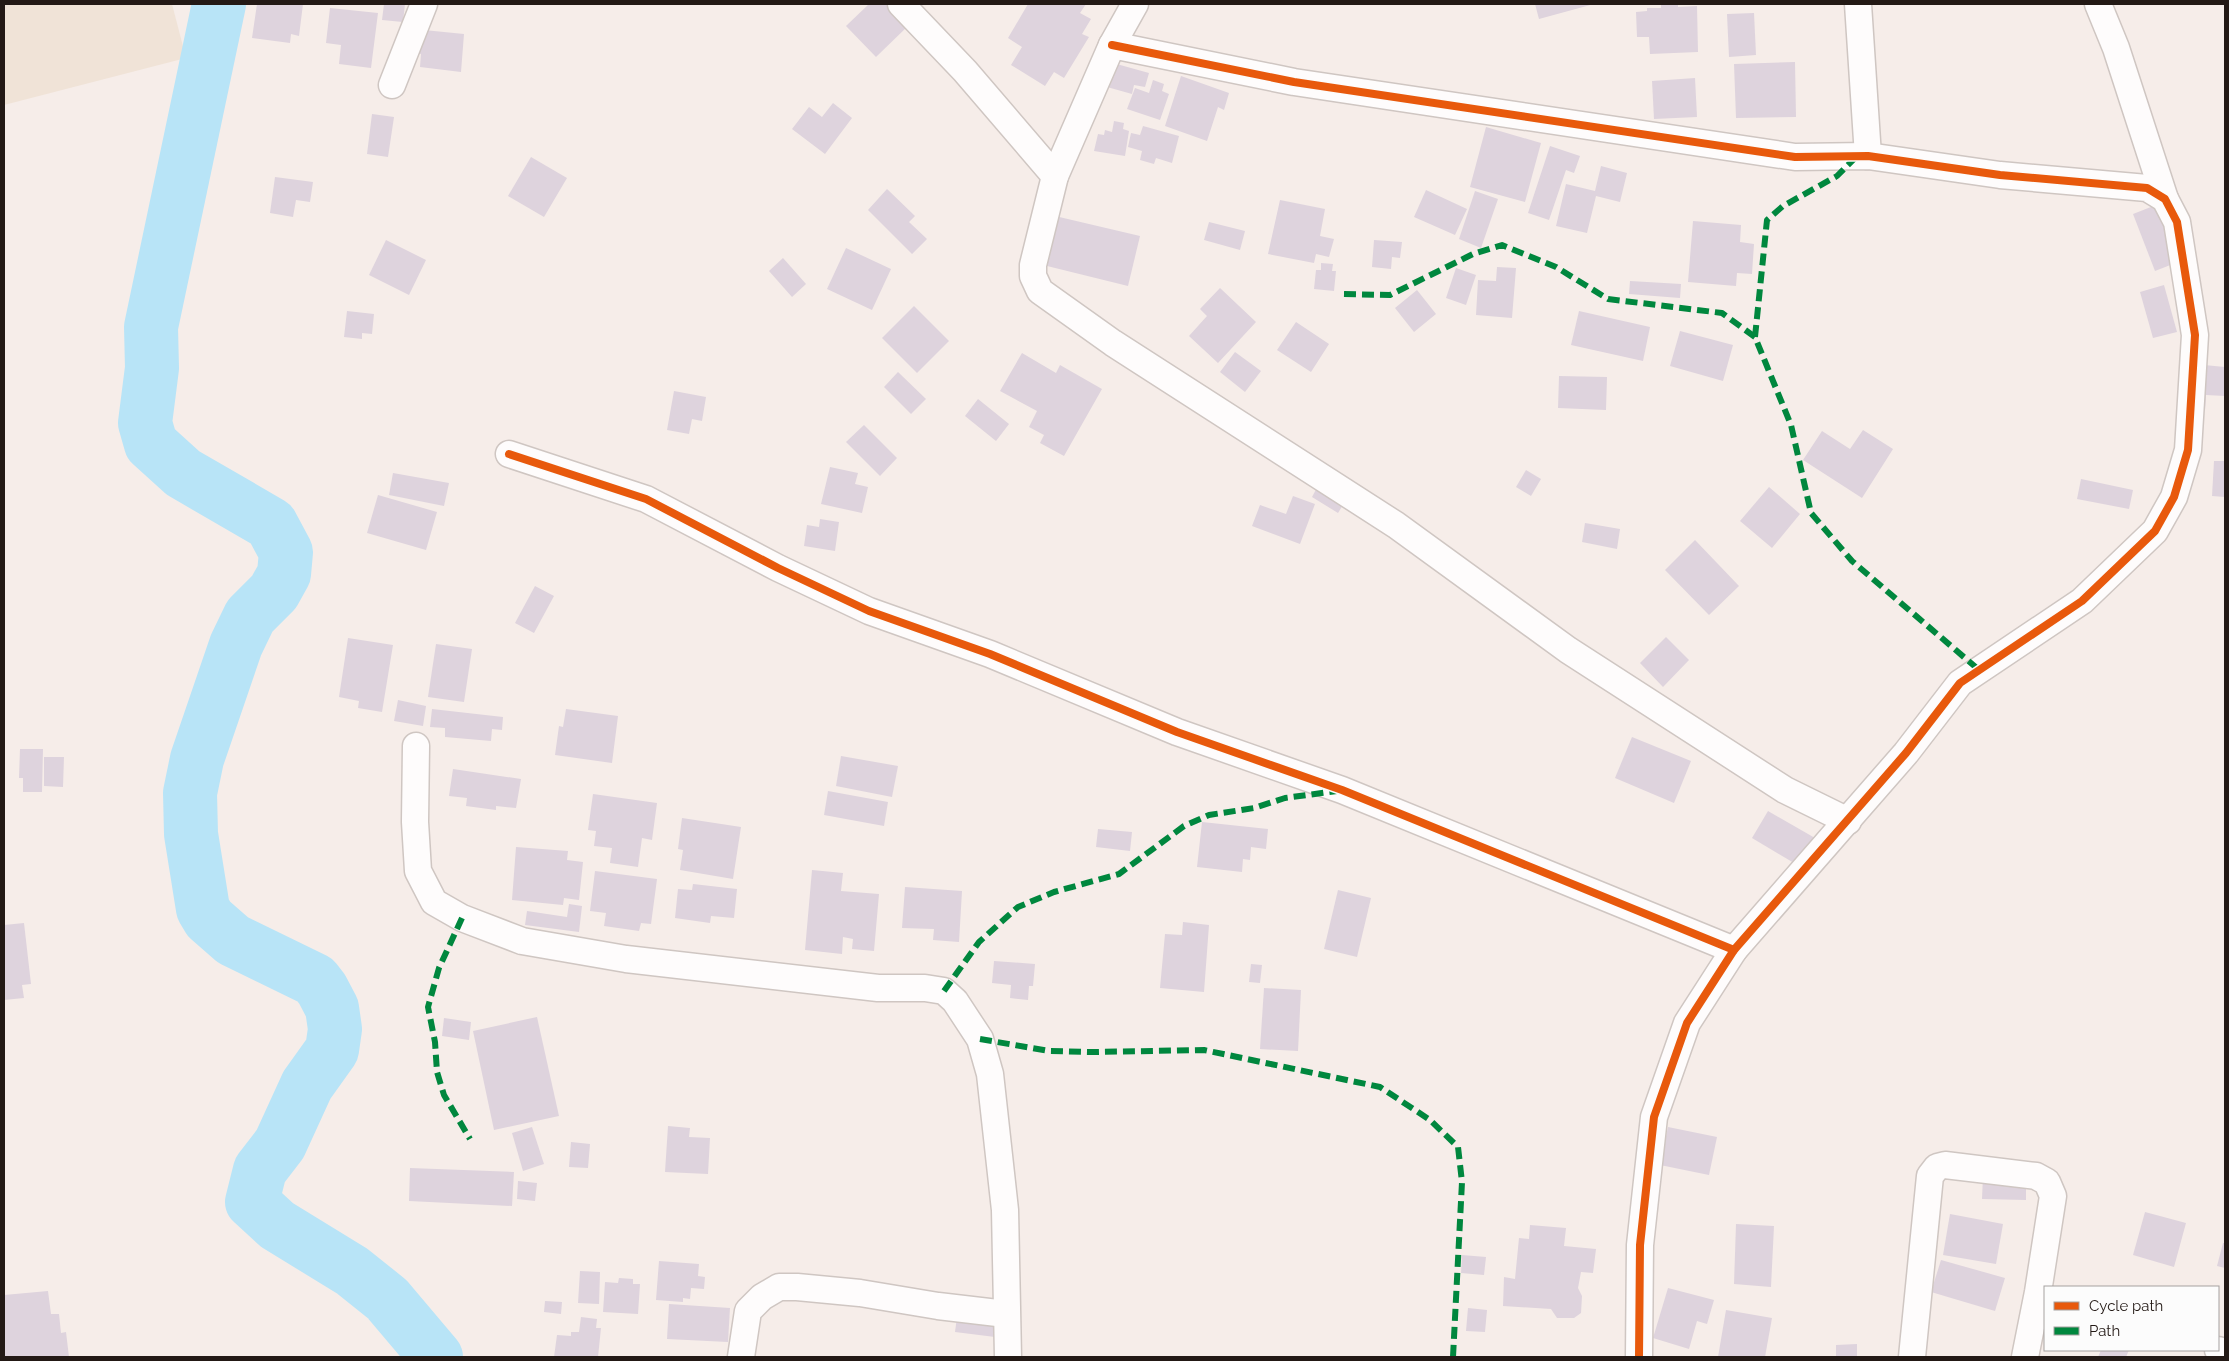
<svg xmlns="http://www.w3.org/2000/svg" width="2229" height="1361" font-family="Raleway,sans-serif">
<rect width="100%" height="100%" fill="#f6ede9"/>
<path fill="#f0e3d7" d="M 4,4 L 172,4 L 186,58 L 4,105 Z"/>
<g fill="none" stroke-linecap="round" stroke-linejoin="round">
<path stroke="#b8e4f7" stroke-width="54" d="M 219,4 L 151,327 L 152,368 L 145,423 L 151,444 L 183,473 L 271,524 L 286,552 L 284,574 L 274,592 L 250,616 L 236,645 L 197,759 L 190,793 L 191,834 L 203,909 L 209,919 L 233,940 L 315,980 L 322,989 L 332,1008 L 335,1029 L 332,1050 L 307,1085 L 280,1144 L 260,1170 L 252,1202 L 277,1225 L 352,1271 L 387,1299 L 436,1357"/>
</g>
<g fill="#ded3dd">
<path d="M 257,4 L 303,4 L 299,36 L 291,34 L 290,43 L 252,38 Z"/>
<path d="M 384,4 L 405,4 L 403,22 L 382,20 Z"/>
<path d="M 869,4 L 890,4 L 910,24 L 876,57 L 846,26 Z"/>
<path d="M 1028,4 L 1086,4 L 1080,13 L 1091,19 L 1082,34 L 1089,37 L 1064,78 L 1054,72 L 1045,86 L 1011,65 L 1022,47 L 1008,38 Z"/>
<path d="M 1535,4 L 1594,4 L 1539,19 Z"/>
<path d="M 1661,4 L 1678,4 L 1678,7 L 1697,6 L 1698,52 L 1650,54 L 1649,37 L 1637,37 L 1636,12 L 1647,11 L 1647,8 L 1661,8 Z"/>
<path d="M 330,8 L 378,13 L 371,68 L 339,64 L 341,45 L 326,43 Z"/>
<path d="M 1754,13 L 1756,55 L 1729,57 L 1727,14 Z"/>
<path d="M 424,30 L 464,34 L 461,72 L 420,67 L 421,54 L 415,53 Z"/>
<path d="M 1795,62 L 1796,117 L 1736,118 L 1734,64 Z"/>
<path d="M 1113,63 L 1149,73 L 1145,87 L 1134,85 L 1132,94 L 1107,87 Z"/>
<path d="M 1181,76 L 1229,93 L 1224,110 L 1218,107 L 1207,141 L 1165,126 Z"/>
<path d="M 1695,78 L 1697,117 L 1654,119 L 1652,81 Z"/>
<path d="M 1153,80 L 1164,84 L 1162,91 L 1169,94 L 1160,120 L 1127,109 L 1135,88 L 1149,93 Z"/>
<path d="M 833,103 L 852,118 L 825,154 L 792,129 L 809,107 L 822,117 Z"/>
<path d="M 372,114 L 394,117 L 388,157 L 367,154 Z"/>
<path d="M 1114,121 L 1124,123 L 1123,129 L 1129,131 L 1125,156 L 1094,151 L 1098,134 L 1104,135 L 1105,130 L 1112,132 Z"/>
<path d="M 1143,126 L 1179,136 L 1172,163 L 1156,158 L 1154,164 L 1140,160 L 1142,151 L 1128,147 L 1131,133 L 1140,135 Z"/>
<path d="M 1486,127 L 1541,143 L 1525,202 L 1470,187 Z"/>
<path d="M 1550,146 L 1580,156 L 1574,173 L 1566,170 L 1549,220 L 1528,213 Z"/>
<path d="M 531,157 L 567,178 L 544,217 L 508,196 Z"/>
<path d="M 1601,166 L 1627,173 L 1620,202 L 1596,196 L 1587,233 L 1556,226 L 1566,184 L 1595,191 Z"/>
<path d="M 275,177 L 313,182 L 310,202 L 296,200 L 293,217 L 270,213 Z"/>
<path d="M 887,189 L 915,216 L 909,222 L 927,239 L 912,254 L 868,210 Z"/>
<path d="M 1426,190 L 1467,209 L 1455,235 L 1414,217 Z"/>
<path d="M 1475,191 L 1498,199 L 1481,248 L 1459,239 Z"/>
<path d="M 1280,200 L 1325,209 L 1320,236 L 1334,239 L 1329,257 L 1316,254 L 1314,263 L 1268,254 Z"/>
<path d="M 2156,205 L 2178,262 L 2155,271 L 2133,214 Z"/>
<path d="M 1055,216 L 1140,236 L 1128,286 L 1043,265 Z"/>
<path d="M 1693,221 L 1741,225 L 1740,242 L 1754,244 L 1752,274 L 1737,273 L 1736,286 L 1688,282 Z"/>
<path d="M 1209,222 L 1245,231 L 1240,250 L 1204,240 Z"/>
<path d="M 386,240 L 426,260 L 409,295 L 369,275 Z"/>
<path d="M 1374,240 L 1402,242 L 1400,258 L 1392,257 L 1391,269 L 1372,267 Z"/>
<path d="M 846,248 L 891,269 L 872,310 L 827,289 Z"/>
<path d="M 783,258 L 806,284 L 792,297 L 769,271 Z"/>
<path d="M 1321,263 L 1333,264 L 1332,271 L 1336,271 L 1334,291 L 1314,289 L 1316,270 L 1321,270 Z"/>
<path d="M 1497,267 L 1516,268 L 1512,318 L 1476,315 L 1478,280 L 1496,281 Z"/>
<path d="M 1456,268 L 1476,275 L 1466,305 L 1446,298 Z"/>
<path d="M 1630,281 L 1681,284 L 1680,298 L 1629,294 Z"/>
<path d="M 2164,285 L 2177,332 L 2153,338 L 2140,292 Z"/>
<path d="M 1220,288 L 1256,322 L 1218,363 L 1189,336 L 1207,316 L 1200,309 Z"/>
<path d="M 1417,290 L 1436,314 L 1414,332 L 1395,308 Z"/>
<path d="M 914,306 L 949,341 L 917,373 L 882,338 Z"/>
<path d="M 347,311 L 374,314 L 372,334 L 362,333 L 362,339 L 344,337 Z"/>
<path d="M 1579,311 L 1650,327 L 1643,361 L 1571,345 Z"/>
<path d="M 1296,322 L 1329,344 L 1311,372 L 1277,350 Z"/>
<path d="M 1680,331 L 1733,345 L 1723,381 L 1670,366 Z"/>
<path d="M 1235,352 L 1261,371 L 1245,392 L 1220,372 Z"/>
<path d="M 1022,353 L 1056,373 L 1060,365 L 1102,389 L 1064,456 L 1040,443 L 1044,435 L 1029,427 L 1037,411 L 1000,391 Z"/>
<path d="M 2204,365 L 2225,367 L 2225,396 L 2206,395 L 2205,410 L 2195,409 Z"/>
<path d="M 898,372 L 926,399 L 911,414 L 884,387 Z"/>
<path d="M 1559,376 L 1607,377 L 1606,410 L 1558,408 Z"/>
<path d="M 674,391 L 706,397 L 702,421 L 692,419 L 689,434 L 667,430 Z"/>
<path d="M 978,399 L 1009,424 L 996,441 L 965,416 Z"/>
<path d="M 864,425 L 897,458 L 880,476 L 846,442 Z"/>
<path d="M 1863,430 L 1893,449 L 1862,498 L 1803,460 L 1822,431 L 1850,449 Z"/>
<path d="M 2214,461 L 2225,461 L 2225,497 L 2212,496 Z"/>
<path d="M 830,467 L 858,473 L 855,484 L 868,487 L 862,513 L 821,504 Z"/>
<path d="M 1526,470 L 1541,479 L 1531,496 L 1516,487 Z"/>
<path d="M 393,473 L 449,483 L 444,506 L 389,495 Z"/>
<path d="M 2081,479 L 2133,490 L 2129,509 L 2077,499 Z"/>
<path d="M 1319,484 L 1346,500 L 1338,513 L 1312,497 Z"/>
<path d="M 1769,487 L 1800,514 L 1772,548 L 1740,521 Z"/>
<path d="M 378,495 L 437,512 L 426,550 L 367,533 Z"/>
<path d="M 1293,496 L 1315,504 L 1300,544 L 1252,526 L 1260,505 L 1286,514 Z"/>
<path d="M 820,519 L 839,522 L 835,551 L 804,546 L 807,525 L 819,527 Z"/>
<path d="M 1585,523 L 1620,529 L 1617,549 L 1582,542 Z"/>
<path d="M 1695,540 L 1739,586 L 1709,615 L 1665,570 Z"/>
<path d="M 535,586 L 554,596 L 534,633 L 515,623 Z"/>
<path d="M 1666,637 L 1689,660 L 1663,687 L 1640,663 Z"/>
<path d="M 348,638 L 393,645 L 382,712 L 358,708 L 359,701 L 339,697 Z"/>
<path d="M 436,644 L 472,649 L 464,702 L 428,697 Z"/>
<path d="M 398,700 L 426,706 L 423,726 L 394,721 Z"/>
<path d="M 432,709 L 503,717 L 502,730 L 492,729 L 491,741 L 445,737 L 445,728 L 430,727 Z"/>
<path d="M 566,709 L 618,716 L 612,763 L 555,755 L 559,726 L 563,727 Z"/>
<path d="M 1632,737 L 1691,761 L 1674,803 L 1615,778 Z"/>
<path d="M 20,749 L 43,749 L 42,792 L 23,792 L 23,778 L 19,778 Z"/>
<path d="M 841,756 L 898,766 L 892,797 L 836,786 Z"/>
<path d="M 44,757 L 64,757 L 63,787 L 44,786 Z"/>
<path d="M 453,769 L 521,779 L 516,808 L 496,806 L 496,810 L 466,806 L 467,798 L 449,796 Z"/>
<path d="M 828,791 L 888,802 L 884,826 L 824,815 Z"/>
<path d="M 593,794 L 657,803 L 652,840 L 642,838 L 638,867 L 610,863 L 612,848 L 594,846 L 596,831 L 588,830 Z"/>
<path d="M 1768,811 L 1815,838 L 1799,866 L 1752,838 Z"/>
<path d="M 682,818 L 741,827 L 733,879 L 680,870 L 683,850 L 678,849 Z"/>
<path d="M 1202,822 L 1268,829 L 1266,849 L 1251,847 L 1250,860 L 1243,859 L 1242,872 L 1197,867 Z"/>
<path d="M 1098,829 L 1132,832 L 1130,851 L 1096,847 Z"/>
<path d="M 516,847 L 568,851 L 567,860 L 583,862 L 579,900 L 564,898 L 563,905 L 512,900 Z"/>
<path d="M 812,870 L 843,873 L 841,891 L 879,894 L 874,951 L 852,949 L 853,939 L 843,937 L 842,954 L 805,950 Z"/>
<path d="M 595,871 L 657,879 L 651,924 L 641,923 L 639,931 L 604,926 L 606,913 L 590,911 Z"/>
<path d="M 693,884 L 737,889 L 734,918 L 711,916 L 710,923 L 675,918 L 678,889 L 692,890 Z"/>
<path d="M 905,887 L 962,891 L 959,942 L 933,940 L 934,929 L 902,928 Z"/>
<path d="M 1338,890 L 1371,898 L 1357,957 L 1324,949 Z"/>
<path d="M 569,904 L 582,906 L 579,932 L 525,925 L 527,911 L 567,917 Z"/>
<path d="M 1183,922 L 1209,925 L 1204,992 L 1160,988 L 1165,934 L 1182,935 Z"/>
<path d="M 24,923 L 31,984 L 22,985 L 24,998 L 4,1000 L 4,925 Z"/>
<path d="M 994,961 L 1035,964 L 1033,986 L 1029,986 L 1028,1000 L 1010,998 L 1011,985 L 992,983 Z"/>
<path d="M 1251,964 L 1262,965 L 1260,983 L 1249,982 Z"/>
<path d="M 1264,988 L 1301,990 L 1298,1051 L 1260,1049 Z"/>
<path d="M 537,1017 L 559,1116 L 494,1130 L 473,1031 Z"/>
<path d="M 444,1018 L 471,1022 L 469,1040 L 442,1036 Z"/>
<path d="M 668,1126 L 690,1128 L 689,1137 L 710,1138 L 708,1174 L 665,1172 Z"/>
<path d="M 532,1127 L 544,1164 L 523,1171 L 512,1133 Z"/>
<path d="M 1668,1127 L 1717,1137 L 1709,1175 L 1660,1165 Z"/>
<path d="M 571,1142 L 590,1144 L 588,1168 L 569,1167 Z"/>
<path d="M 410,1168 L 514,1172 L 512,1206 L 409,1201 Z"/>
<path d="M 1983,1176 L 2026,1177 L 2026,1200 L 1982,1199 Z"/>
<path d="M 518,1181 L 537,1183 L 535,1201 L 517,1199 Z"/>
<path d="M 2145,1212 L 2186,1223 L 2174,1267 L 2133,1255 Z"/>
<path d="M 1950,1214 L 2003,1224 L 1996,1264 L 1943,1255 Z"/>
<path d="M 1736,1224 L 1774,1226 L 1771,1287 L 1734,1284 Z"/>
<path d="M 1530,1225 L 1566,1228 L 1564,1246 L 1596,1249 L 1593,1273 L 1581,1272 L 1578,1288 L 1582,1296 L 1581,1313 L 1574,1318 L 1557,1318 L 1551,1309 L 1503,1306 L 1504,1277 L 1515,1279 L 1519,1238 L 1529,1239 Z"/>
<path d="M 2223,1243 L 2225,1243 L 2225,1268 L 2217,1266 Z"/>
<path d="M 1462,1255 L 1486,1257 L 1484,1275 L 1461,1273 Z"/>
<path d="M 1941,1260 L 2005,1278 L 1995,1311 L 1931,1292 Z"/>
<path d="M 659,1261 L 699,1264 L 698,1276 L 705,1277 L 704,1289 L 691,1288 L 690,1299 L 683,1298 L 683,1302 L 656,1300 Z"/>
<path d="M 580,1271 L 600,1272 L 599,1304 L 578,1303 Z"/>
<path d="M 619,1278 L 633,1279 L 633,1284 L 640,1284 L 638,1314 L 603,1312 L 605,1282 L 618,1283 Z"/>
<path d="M 1668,1288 L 1714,1300 L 1707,1324 L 1697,1321 L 1689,1349 L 1653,1338 Z"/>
<path d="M 48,1291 L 51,1314 L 59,1314 L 61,1333 L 66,1332 L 69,1357 L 4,1357 L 4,1295 Z"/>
<path d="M 545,1301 L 562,1302 L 561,1314 L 544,1312 Z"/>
<path d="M 669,1304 L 730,1308 L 728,1342 L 667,1339 Z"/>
<path d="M 1468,1308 L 1487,1310 L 1485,1332 L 1466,1331 Z"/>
<path d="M 1726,1310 L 1772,1318 L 1765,1357 L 1718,1357 Z"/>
<path d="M 581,1317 L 597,1319 L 596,1328 L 601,1328 L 598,1357 L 554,1357 L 557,1335 L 571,1336 L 571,1332 L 579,1332 Z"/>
<path d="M 957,1317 L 997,1322 L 995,1337 L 955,1332 Z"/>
<path d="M 1857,1344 L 1857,1357 L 1836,1357 L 1836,1345 Z"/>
<path d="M 2101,1350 L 2129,1350 L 2126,1357 L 2098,1357 Z"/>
</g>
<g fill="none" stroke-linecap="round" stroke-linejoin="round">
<g stroke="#cfc6c2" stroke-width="29">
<g id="street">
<path d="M 901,4 L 965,71 L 1055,176"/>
<path d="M 1135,4 L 1112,45 L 1055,176 L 1033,265 L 1033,276 L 1040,291 L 1113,343 L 1396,525 L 1568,650 L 1785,790 L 1848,821"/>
<path d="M 1858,4 L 1868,156"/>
<path d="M 2098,4 L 2116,48 L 2165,199"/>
<path d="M 1112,45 L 1294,82 L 1795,157 L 1868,156 L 2000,175 L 2147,188 L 2165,199 L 2177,222 L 2195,335 L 2188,450 L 2174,497 L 2155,531 L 2082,601 L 1960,683 L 1906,753 L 1734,950 L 1687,1023 L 1654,1117 L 1640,1245 L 1639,1357"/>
<path d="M 392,85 L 424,4"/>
<path d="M 509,454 L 646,499 L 778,568 L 869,611 L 990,654 L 1177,732 L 1342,790 L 1734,950"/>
<path d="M 416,746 L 415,822 L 418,871 L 434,902 L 462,918 L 522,941 L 626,959 L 878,988 L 925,988 L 944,991 L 955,1001 L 980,1039 L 990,1074 L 1005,1210 L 1008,1357"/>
<path d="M 2218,1350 L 2225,1352"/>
<path d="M 741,1357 L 748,1311 L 762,1297 L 779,1287 L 797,1287 L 860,1293 L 938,1306 L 1006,1314"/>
<path d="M 1912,1357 L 1930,1176 L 1937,1167 L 1945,1165 L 2036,1176 L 2047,1182 L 2053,1196 L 2038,1292 L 2025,1357"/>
</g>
</g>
<use href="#street" stroke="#fefcfc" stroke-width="26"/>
<g stroke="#00873e" stroke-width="6" stroke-dasharray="12 6" stroke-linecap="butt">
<path d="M 1344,294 L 1390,295 L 1473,254 L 1502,245 L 1556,267 L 1608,299 L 1722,313 L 1755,337 L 1791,425 L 1811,513 L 1852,561 L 1979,670"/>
<path d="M 1755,337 L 1767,220 L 1783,206 L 1837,176 L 1858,155"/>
<path d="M 462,918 L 439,968 L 428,1007 L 435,1042 L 437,1072 L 444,1095 L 470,1139"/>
<path d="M 944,991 L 979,942 L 1018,907 L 1054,892 L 1119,874 L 1184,826 L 1209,815 L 1254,808 L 1285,798 L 1337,791"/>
<path d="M 980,1039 L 1049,1051 L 1092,1052 L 1204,1050 L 1380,1087 L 1430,1120 L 1458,1147 L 1462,1182 L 1453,1357"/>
</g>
<g stroke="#fcfcfc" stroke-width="11">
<g id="cycleway">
<path d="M 1112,45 L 1294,82 L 1795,157 L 1868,156 L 2000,175 L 2147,188 L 2165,199 L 2177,222 L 2195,335 L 2188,450 L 2174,497 L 2155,531 L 2082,601 L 1960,683 L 1906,753 L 1734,950 L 1687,1023 L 1654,1117 L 1640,1245 L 1639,1357"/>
<path d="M 509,454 L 646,499 L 778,568 L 869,611 L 990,654 L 1177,732 L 1342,790 L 1734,950"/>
</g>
</g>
<use href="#cycleway" stroke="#e8590c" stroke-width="8"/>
</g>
<rect width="2229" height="1361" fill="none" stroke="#231915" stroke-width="10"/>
<rect x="2044" y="1286" width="175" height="65" fill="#fcfcfc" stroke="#a5a1a0"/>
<rect x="2054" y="1302" width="25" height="8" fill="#e8590c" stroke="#a5a1a0"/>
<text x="2089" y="1311" font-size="15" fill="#231915">Cycle path</text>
<rect x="2054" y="1327" width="25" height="8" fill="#00873e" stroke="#a5a1a0"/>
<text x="2089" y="1336" font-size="15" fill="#231915">Path</text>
</svg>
